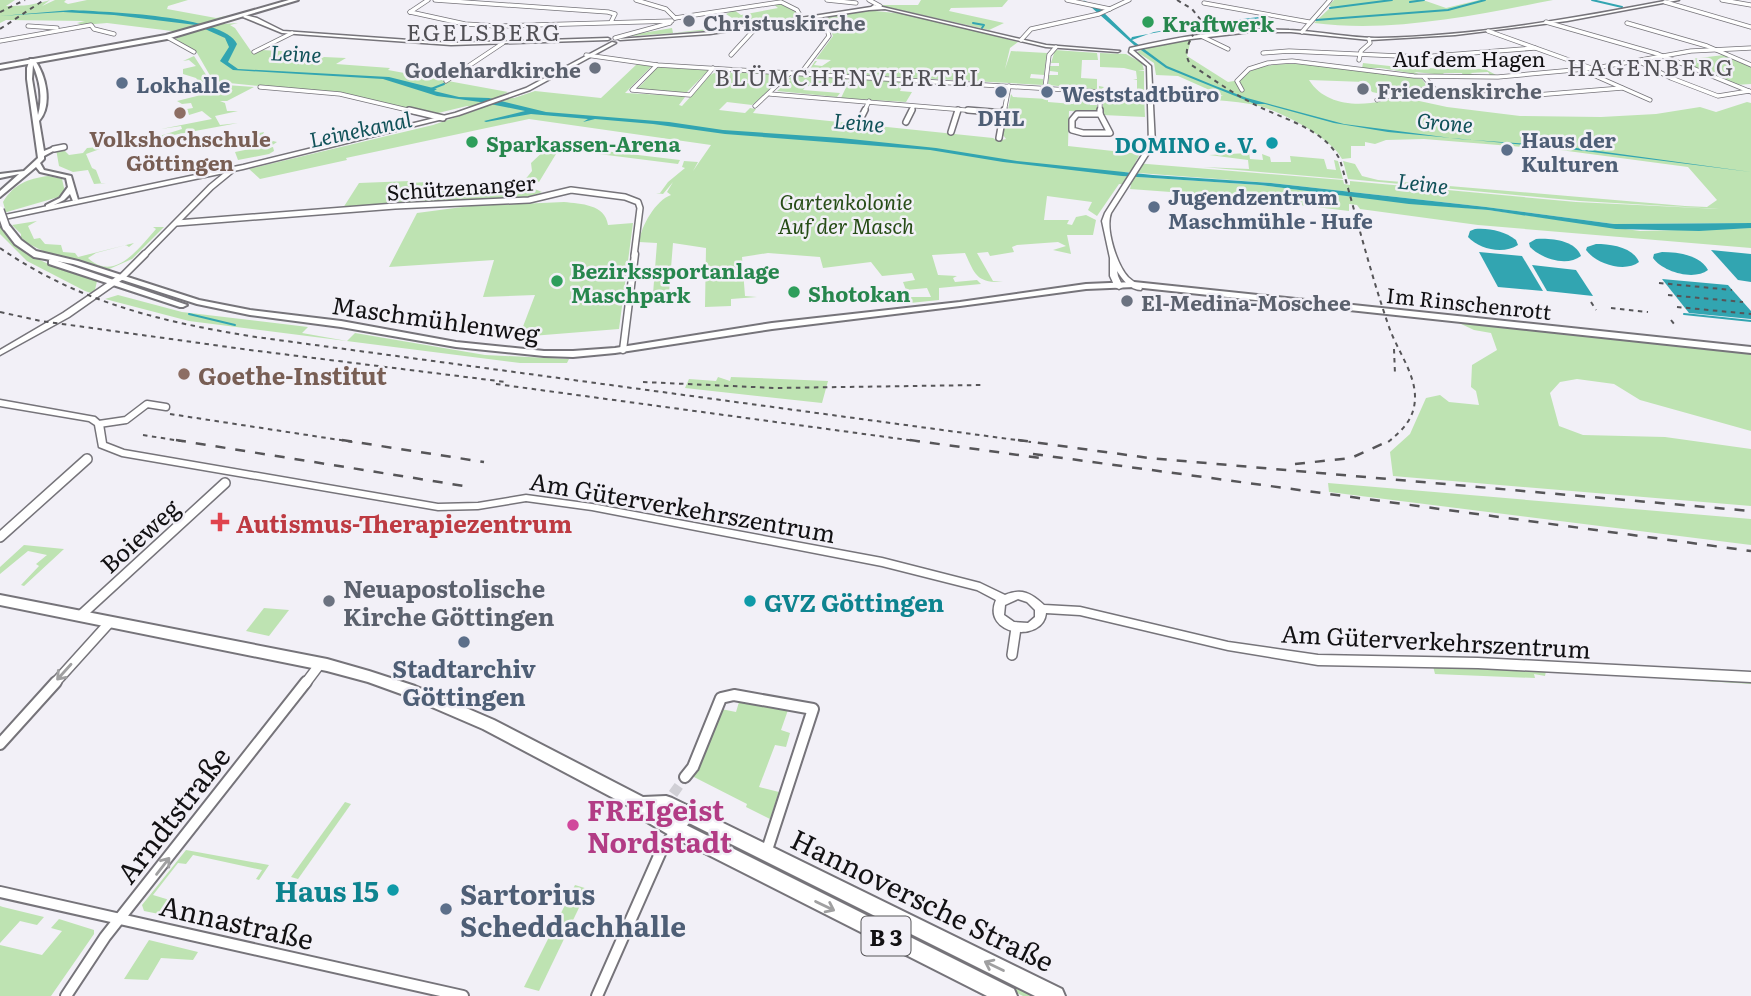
<svg xmlns="http://www.w3.org/2000/svg" width="1751" height="996" font-family="Literata,serif">
<rect width="100%" height="100%" fill="#f2f0f7"/>
<g fill="#bee3b2">
<path d="M 0,0 L 15,0 L 6,6 C 26,6 32,5 50,0 L 42,6 L 55,0 L 66,0 L 64,2 L 68,4 L 87,0 L 188,0 L 168,6 L 167,9 L 216,18 L 236,14 L 213,21 L 223,24 L 238,23 L 230,25 L 235,28 L 253,54 L 261,50 L 319,53 L 303,62 L 313,63 L 324,57 L 346,58 L 336,64 L 390,68 L 388,70 L 508,92 L 502,95 L 514,98 L 535,91 L 601,98 L 637,64 L 652,66 L 625,93 L 684,96 L 685,97 L 679,105 L 682,106 L 710,75 L 718,71 L 762,73 L 754,74 L 747,83 L 756,84 L 766,72 L 783,74 L 774,86 L 752,105 L 727,102 L 719,110 L 745,113 L 750,108 L 756,109 L 753,113 L 993,138 L 998,141 L 1006,139 L 1003,135 L 1011,94 L 1013,97 L 1048,99 L 1048,102 L 1073,104 L 1074,97 L 1080,97 L 1082,92 L 1090,93 L 1090,105 L 1097,105 L 1097,112 L 1069,111 L 1068,146 L 1140,154 L 1135,163 L 1343,180 L 1344,184 L 1350,185 L 1350,181 L 1576,202 L 1719,209 L 1580,201 L 1348,179 L 1343,161 L 1355,164 L 1362,176 L 1378,180 L 1685,206 L 1707,207 L 1717,200 L 1688,167 L 1560,150 L 1424,139 L 1386,140 L 1375,144 L 1365,142 L 1365,146 L 1351,146 L 1351,158 L 1342,159 C 1331,137 1274,107 1250,104 C 1219,99 1187,99 1156,97 L 1156,92 L 1223,96 L 1178,76 L 1156,75 L 1154,63 L 1137,52 L 1148,47 L 1191,39 L 1187,56 L 1228,82 L 1240,80 C 1260,47 1385,75 1422,79 L 1430,90 L 1416,89 L 1386,95 L 1372,92 L 1365,82 L 1309,80 C 1328,111 1375,107 1403,94 L 1410,99 L 1447,107 L 1520,116 L 1601,117 L 1656,114 L 1700,107 L 1716,112 L 1747,102 L 1751,103 L 1751,223 L 1614,224 L 1486,207 L 1271,183 L 1125,172 L 1123,176 L 1260,185 L 1409,203 L 1488,210 L 1640,231 L 1751,228 L 1751,248 L 1478,225 L 1360,209 L 1357,205 L 1349,204 L 1349,211 L 1225,196 L 1130,189 L 1131,185 L 1119,184 L 1097,216 L 1088,210 L 1092,202 L 1047,196 L 1044,220 L 1069,220 L 1067,224 L 1072,225 L 1076,217 L 1086,215 L 1096,220 L 1093,235 L 1067,235 L 1071,254 L 1053,250 L 1066,246 L 1058,242 L 1017,245 L 1012,247 L 1014,252 L 990,256 L 988,252 L 977,253 L 993,281 L 1003,282 C 977,283 975,275 965,253 L 932,255 L 938,275 L 957,276 L 953,278 L 955,282 L 977,280 L 981,284 L 939,288 L 939,300 L 910,303 L 905,297 L 931,297 L 927,288 L 906,290 L 903,282 L 915,280 L 912,273 L 882,276 L 871,262 L 823,268 L 820,257 L 768,253 L 742,257 L 745,296 L 757,297 L 731,299 L 731,306 L 705,307 L 706,248 L 673,243 L 669,293 L 653,294 L 657,243 L 639,242 C 641,226 656,200 671,195 L 667,192 L 673,182 L 663,194 L 656,193 L 660,193 L 668,182 L 685,168 L 682,167 L 684,161 L 698,162 L 693,171 L 711,145 L 529,119 L 346,158 L 347,160 L 260,179 L 249,169 L 433,125 L 480,109 L 467,106 L 434,114 L 341,94 L 219,82 L 212,79 L 197,53 L 175,39 L 188,33 L 107,23 L 83,25 L 77,23 L 85,21 L 6,20 L 0,23 Z"/>
<path d="M 921,0 L 1008,0 L 1002,7 L 951,8 L 949,11 L 1004,23 L 989,30 L 878,5 L 918,5 Z"/>
<path d="M 1334,0 L 1423,0 L 1446,8 L 1479,0 L 1553,0 C 1475,15 1394,33 1314,23 L 1331,7 L 1329,5 Z"/>
<path d="M 773,4 L 784,4 L 797,12 L 796,18 L 716,30 L 619,37 L 672,28 L 673,33 L 743,25 L 726,14 L 734,10 L 741,15 L 778,8 Z"/>
<path d="M 866,10 L 914,15 L 1018,42 L 1010,48 L 1005,69 L 1011,51 L 1047,53 L 1044,75 L 1031,74 L 1030,78 L 1043,79 L 1043,85 L 808,72 L 815,61 L 817,61 L 814,65 L 822,66 L 831,60 L 816,59 L 833,36 L 829,27 L 819,19 Z"/>
<path d="M 1055,50 L 1097,53 L 1098,60 L 1082,60 L 1081,78 L 1097,79 L 1097,90 L 1048,85 L 1049,75 L 1058,75 L 1058,72 L 1050,71 L 1050,66 L 1059,66 L 1059,63 L 1051,63 Z"/>
<path d="M 1100,53 L 1126,54 L 1142,63 L 1144,70 L 1138,70 L 1144,71 L 1144,92 L 1142,93 L 1099,90 L 1099,86 L 1104,87 L 1101,90 L 1137,92 L 1137,80 L 1133,80 L 1137,79 L 1136,71 L 1124,68 L 1100,67 Z"/>
<path d="M 1724,55 L 1751,66 L 1751,84 L 1735,85 L 1698,70 L 1708,68 L 1692,68 L 1674,61 Z"/>
<path d="M 194,56 L 212,84 L 254,87 L 227,101 L 220,101 L 225,103 L 227,111 L 238,111 L 215,116 L 220,125 L 238,123 L 147,140 L 182,129 L 181,126 L 161,129 L 212,119 L 202,111 L 189,115 L 187,109 L 193,108 L 191,103 L 182,104 L 177,101 L 213,92 L 206,91 L 196,78 L 183,74 L 183,69 L 196,66 L 189,60 L 183,61 Z"/>
<path d="M 1363,63 L 1407,68 L 1485,69 L 1496,75 L 1490,75 L 1488,72 L 1470,73 L 1477,76 L 1463,76 L 1462,73 L 1443,73 L 1445,75 L 1414,72 L 1421,75 L 1381,68 L 1362,68 Z"/>
<path d="M 663,66 L 708,70 L 708,71 L 685,94 L 635,89 C 650,82 646,70 663,66 Z"/>
<path d="M 794,75 L 848,78 L 845,85 L 834,84 L 832,87 L 806,86 L 803,90 L 840,93 L 837,97 L 777,91 L 791,80 L 788,79 Z"/>
<path d="M 850,79 L 904,82 L 900,91 L 912,92 L 906,102 L 841,98 Z"/>
<path d="M 1103,93 L 1144,96 L 1145,117 L 1103,115 Z"/>
<path d="M 264,132 L 262,137 L 271,136 L 269,140 L 277,142 L 268,148 L 273,147 L 274,151 L 269,154 L 238,160 L 235,152 L 265,146 L 257,146 L 254,142 L 261,139 L 253,141 L 251,137 L 258,134 L 250,135 Z"/>
<path d="M 554,145 L 680,160 L 678,164 L 559,149 L 539,182 L 544,182 L 524,181 L 532,171 L 531,163 L 547,148 Z"/>
<path d="M 99,147 L 100,149 L 86,154 L 92,168 L 96,170 L 101,183 L 106,183 L 94,184 L 88,170 L 73,172 L 59,166 L 56,149 L 64,150 L 69,155 L 83,153 L 87,148 Z"/>
<path d="M 1249,153 L 1250,159 L 1263,160 L 1262,154 L 1270,157 L 1271,162 L 1291,162 L 1290,156 L 1324,159 L 1327,169 L 1336,170 L 1334,160 L 1338,161 L 1343,179 L 1203,167 L 1249,169 L 1248,160 L 1209,155 Z"/>
<path d="M 48,176 L 62,179 L 65,192 L 62,196 L 0,214 L 0,210 L 5,209 L 3,202 C 14,184 27,179 48,176 Z"/>
<path d="M 410,181 L 410,183 L 427,182 L 429,189 L 442,191 L 532,188 L 542,192 L 529,197 L 343,208 L 359,183 Z"/>
<path d="M 564,202 C 581,204 605,204 608,225 L 633,223 L 619,329 L 519,337 L 535,295 L 483,297 L 494,260 L 389,267 L 417,213 L 470,206 Z"/>
<path d="M 37,221 L 28,226 L 34,239 L 40,238 L 45,244 L 61,245 L 63,252 L 75,253 L 78,257 L 134,243 L 129,247 L 126,245 L 96,253 L 88,258 C 115,283 139,248 156,229 L 153,227 L 164,227 L 132,259 L 107,270 L 47,253 L 21,240 L 21,234 L 12,225 Z"/>
<path d="M 0,226 C 20,259 62,269 97,281 L 95,290 L 91,293 L 85,291 L 27,261 L 0,234 Z"/>
<path d="M 118,295 L 182,312 L 308,327 L 302,333 L 347,341 L 355,333 L 485,355 L 569,359 L 567,363 L 520,363 L 189,321 L 105,299 Z"/>
<path d="M 1459,323 L 1751,354 L 1751,431 L 1640,400 L 1614,384 L 1577,379 L 1560,382 L 1550,393 L 1559,426 L 1583,435 L 1665,437 L 1751,449 L 1751,506 L 1393,476 L 1390,452 L 1410,434 L 1426,398 L 1440,395 L 1449,402 L 1479,405 L 1476,391 L 1471,387 L 1472,365 L 1497,350 L 1491,333 L 1474,330 Z"/>
<path d="M 718,377 L 730,381 L 731,377 L 828,381 L 822,403 L 685,388 L 689,379 L 716,381 Z"/>
<path d="M 1328,483 L 1751,519 L 1751,545 L 1329,492 Z"/>
<path d="M 24,545 L 64,549 L 24,586 L 21,585 L 39,566 L 36,564 L 47,555 L 28,551 L 0,574 L 0,567 Z"/>
<path d="M 264,608 L 289,610 L 269,636 L 246,631 Z"/>
<path d="M 1433,666 L 1751,681 L 1751,684 L 1546,671 L 1545,676 L 1534,674 L 1535,678 L 1435,674 Z"/>
<path d="M 739,702 L 788,710 L 781,730 L 790,733 L 786,747 L 775,745 L 759,787 L 779,792 L 770,819 L 746,807 L 747,804 L 692,776 L 721,709 L 736,712 Z"/>
<path d="M 345,802 L 351,804 L 298,879 L 291,877 Z"/>
<path d="M 186,850 L 269,865 L 259,880 L 256,879 L 262,870 L 193,855 L 186,864 L 178,863 L 153,895 L 173,901 L 159,914 L 144,911 L 142,905 Z"/>
<path d="M 575,885 L 588,889 L 539,991 L 524,987 Z"/>
<path d="M 816,888 L 1036,996 L 1023,996 L 813,892 Z"/>
<path d="M 0,906 L 3,907 L 44,917 L 37,925 L 20,921 L 0,943 Z"/>
<path d="M 59,919 L 94,930 L 94,934 L 51,996 L 0,996 L 0,945 L 42,955 L 62,931 L 51,928 Z"/>
<path d="M 149,940 L 198,952 L 193,960 L 161,958 L 148,980 L 124,979 Z"/>
</g>
<g fill="#32a5b1">
<path d="M 1083,0 L 1099,8 L 1131,39 L 1132,37 L 1186,27 L 1154,32 L 1132,40 L 1167,66 L 1213,85 L 1247,98 L 1344,124 L 1459,139 L 1569,147 L 1751,172 L 1569,149 L 1388,132 L 1334,123 L 1265,104 L 1255,104 L 1166,68 L 1134,45 Z"/>
<path d="M 72,10 C 105,12 224,15 237,44 L 228,62 L 238,69 L 389,77 L 437,89 L 434,91 L 459,97 L 489,98 L 546,112 L 669,122 L 723,130 L 841,138 L 936,148 L 1017,161 L 1153,175 L 1271,183 L 1486,207 L 1614,224 L 1751,223 L 1751,228 L 1699,231 L 1616,229 L 1488,210 L 1409,204 L 1260,185 L 1122,176 L 1003,162 L 930,150 L 725,134 L 653,124 L 595,119 L 583,122 L 588,119 L 531,114 L 486,122 L 484,121 L 525,111 L 480,102 L 437,96 L 383,79 L 233,70 L 220,61 L 229,47 L 225,38 L 196,25 L 114,15 L 63,12 L 0,16 Z"/>
<path d="M 1475,229 C 1490,228 1504,231 1516,240 L 1518,245 C 1503,255 1479,249 1468,237 L 1470,231 Z"/>
<path d="M 1536,239 C 1551,238 1575,240 1581,256 C 1567,267 1542,259 1530,247 L 1529,243 Z"/>
<path d="M 1596,244 C 1611,244 1633,247 1639,262 C 1625,273 1596,264 1586,250 L 1587,247 Z"/>
<path d="M 1711,250 L 1751,254 L 1751,282 L 1738,280 Z"/>
<path d="M 1479,252 L 1522,256 L 1543,291 L 1498,287 Z"/>
<path d="M 1662,252 C 1678,252 1700,255 1708,270 C 1694,281 1663,272 1653,258 L 1654,254 Z"/>
<path d="M 1532,265 L 1576,270 L 1593,296 L 1547,291 Z"/>
<path d="M 1662,279 L 1728,285 L 1751,311 L 1751,319 L 1689,313 Z"/>
</g>
<g fill="none" stroke-linecap="round" stroke-linejoin="round">
<g stroke="#32a5b1" stroke-width="2">
<path d="M 1592,0 L 1622,7"/>
<path d="M 1410,2 L 1424,0"/>
<path d="M 1330,8 L 1392,0"/>
<path d="M 1316,20 L 1448,10 L 1485,0"/>
<path d="M 973,23 L 984,25 L 982,28"/>
<path d="M 749,24 L 747,22 L 770,20"/>
<path d="M 1202,25 L 1267,17"/>
<path d="M 431,89 L 444,84"/>
<path d="M 189,314 L 235,325"/>
<path d="M 1684,314 L 1751,321"/>
</g>
<path stroke="#d0cfd5" stroke-width="10" stroke-dasharray="10 5" stroke-linecap="butt" d="M 673,794 L 685,777"/>
<g stroke="#76747a" stroke-width="5">
<g id="minor-far4">
<path d="M 435,0 L 608,12 L 615,14 L 611,22"/>
<path d="M 636,0 L 666,9 L 675,18"/>
<path d="M 827,0 L 856,3"/>
<path d="M 869,0 L 880,6"/>
<path d="M 1067,0 L 1110,9"/>
<path d="M 1722,0 L 1751,5"/>
<path d="M 1665,2 L 1751,27"/>
<path d="M 1204,3 L 1309,22"/>
<path d="M 410,12 L 465,24 L 497,26 L 672,21"/>
<path d="M 410,12 L 428,0"/>
<path d="M 675,18 L 781,2 L 797,10 L 802,19"/>
<path d="M 1546,22 L 1658,54 L 1751,92"/>
<path d="M 1627,23 L 1707,46 L 1751,65"/>
<path d="M 28,26 L 57,28"/>
<path d="M 1488,31 L 1591,68"/>
<path d="M 1302,32 L 1330,0"/>
<path d="M 1201,36 L 1228,49"/>
<path d="M 167,37 L 194,52"/>
<path d="M 615,38 L 670,23"/>
<path d="M 1021,40 L 1031,29 L 1099,14 L 1129,0"/>
<path d="M 0,41 L 91,25 L 94,29 L 114,34"/>
<path d="M 254,52 L 292,33"/>
<path d="M 1263,53 L 1289,51 L 1421,57 L 1535,48"/>
<path d="M 586,55 L 657,65 L 1151,95"/>
<path d="M 731,55 L 754,30 L 752,27"/>
<path d="M 1359,60 L 1361,51 L 1370,43 L 1369,39"/>
<path d="M 1638,61 L 1671,78 L 1718,96 L 1749,91"/>
<path d="M 657,65 L 632,90 L 690,95 L 713,68"/>
<path d="M 1582,70 L 1650,100"/>
<path d="M 801,73 L 829,36 L 827,29 L 812,18"/>
<path d="M 1424,77 L 1438,93 L 1444,95 L 1536,95 L 1622,88"/>
<path d="M 446,81 L 503,43"/>
<path d="M 260,87 L 340,94 L 416,112"/>
<path d="M 1045,88 L 1049,55 L 1056,47"/>
<path d="M 1242,90 L 1237,81 L 1249,69 L 1268,63 L 1292,61 L 1414,76 L 1498,77 L 1596,68 L 1691,51 L 1751,48"/>
<path d="M 1100,92 L 1100,112"/>
<path d="M 770,94 L 989,112"/>
<path d="M 1377,100 L 1406,90 L 1435,90"/>
<path d="M 755,106 L 790,73"/>
<path d="M 864,112 L 869,101"/>
<path d="M 911,112 L 913,107"/>
<path d="M 1004,112 L 1009,86"/>
</g>
</g>
<g stroke="#76747a" stroke-width="8">
<g id="minor-far3">
<path d="M 409,110 L 443,118"/>
<path d="M 968,110 L 1004,113"/>
<path d="M 1100,110 L 1100,114"/>
<path d="M 1077,114 L 1100,114 L 1110,133 L 1083,133 L 1072,130 L 1072,120 Z"/>
<path d="M 861,118 L 865,110"/>
<path d="M 906,122 L 912,110"/>
<path d="M 951,132 L 958,110"/>
<path d="M 999,138 L 1004,110"/>
<path d="M 54,149 L 64,147"/>
<path d="M 177,223 L 395,206 L 529,200 L 571,190 L 625,197 L 638,202 L 640,208 L 634,256"/>
<path d="M 143,256 L 211,187 L 233,169"/>
</g>
</g>
<g stroke="#76747a" stroke-width="9">
<g id="minor-far2">
<path d="M 122,277 L 145,254"/>
<path d="M 623,350 L 635,254"/>
<path d="M 99,424 L 126,420 L 147,404 L 166,407"/>
</g>
</g>
<g stroke="#76747a" stroke-width="12">
<g id="minor-far1">
<path d="M 0,537 L 87,459"/>
<path d="M 80,616 L 225,483"/>
<path d="M 1012,655 L 1016,628"/>
<path d="M 54,684 L 110,622"/>
<path d="M 305,684 L 320,664"/>
</g>
</g>
<g stroke="#76747a" stroke-width="14">
<g id="minor">
<path d="M 0,744 L 56,682"/>
<path d="M 685,777 L 693,767 L 721,698 L 734,695 L 813,709 L 766,853"/>
<path d="M 0,892 L 463,996"/>
<path d="M 66,996 L 105,937 L 306,682"/>
<path d="M 597,996 L 662,849 L 689,815"/>
</g>
</g>
<g stroke="#76747a" stroke-width="3">
<g id="tertiary">
<path d="M 1670,0 L 1679,0 L 1567,21 L 1455,35 L 1370,40 L 1291,32 L 1251,32 L 1191,39 L 1133,50 L 1151,66 L 1155,144 L 1111,213 C 1105,229 1117,265 1128,277 C 1132,281 1138,284 1142,288 L 1141,290 C 1130,290 1122,279 1117,271 L 1118,276 L 1123,287 L 1119,289 L 1115,287 L 1110,276 L 1110,258 L 1102,221 L 1105,213 L 1149,144 L 1147,66 L 1129,52 L 1130,48 C 1182,36 1235,27 1289,30 C 1319,31 1349,38 1379,38 C 1477,36 1575,18 1670,0 Z"/>
<path d="M 874,5 L 1046,45 L 1120,51 L 1118,52 L 1046,47 L 885,9 L 869,10 L 710,34 L 620,40 L 618,39 L 710,32 L 871,7 Z"/>
<path d="M 245,15 L 257,18 L 283,31 L 451,43 L 608,38 L 610,39 L 608,40 L 451,45 L 282,33 L 243,17 Z"/>
<path d="M 612,42 L 616,43 L 530,90 L 459,115 L 243,169 L 0,220 L 0,216 L 243,165 L 455,113 L 526,88 Z"/>
<path d="M 119,275 L 122,275 L 126,277 L 69,317 L 0,355 L 0,350 L 63,313 Z"/>
<path d="M 0,400 L 95,417 L 103,424 L 106,443 L 124,450 L 438,504 L 478,503 L 526,495 L 592,504 L 882,558 L 980,583 L 1005,595 C 1022,588 1031,593 1044,605 L 1080,607 L 1228,642 L 1318,655 L 1478,658 L 1751,672 L 1751,682 L 1478,668 L 1318,665 L 1228,650 L 1080,615 L 1046,613 C 1043,644 981,635 996,600 L 977,590 L 882,566 L 592,510 L 526,501 L 478,509 L 438,510 L 122,456 L 99,447 L 95,425 L 89,421 L 0,406 ZM 1018,599 L 1027,602 L 1035,610 L 1035,617 L 1028,623 L 1014,622 L 1004,615 L 1005,605 Z"/>
</g>
</g>
<g stroke="#76747a" stroke-width="4">
<g id="secondary">
<path d="M 30,59 L 34,59 C 46,75 53,105 39,121 L 44,151 L 54,147 L 57,149 L 44,156 L 44,159 L 40,163 L 44,170 L 71,176 L 78,200 L 73,201 L 70,194 L 64,200 L 48,208 L 46,207 L 46,205 L 60,198 L 68,187 L 66,178 L 40,172 L 36,167 L 0,197 L 0,191 L 19,174 L 0,178 L 0,174 L 24,171 L 38,158 L 27,79 L 27,68 ZM 33,65 C 40,81 43,98 38,115 L 32,79 Z"/>
<path d="M 3,225 L 9,225 L 21,240 L 36,251 L 78,261 L 199,300 L 250,310 L 341,321 L 456,342 L 544,351 L 573,351 L 615,348 L 772,323 L 960,302 L 1086,284 L 1134,282 L 1751,347 L 1751,353 L 1134,287 L 1086,289 L 960,306 L 772,329 L 615,353 L 573,357 L 544,356 L 456,347 L 341,327 L 250,315 L 197,304 L 73,264 L 34,257 L 15,244 L 2,227 Z"/>
<path d="M 49,260 L 55,260 L 187,305 L 183,307 L 180,307 L 49,264 Z"/>
</g>
</g>
<g stroke="#76747a" stroke-width="4">
<g id="primary">
<path d="M 289,0 L 298,0 L 167,39 L 0,69 L 0,65 L 166,35 Z"/>
<path d="M 0,595 L 327,659 L 369,671 L 415,686 L 494,720 L 643,797 L 666,796 L 672,798 L 1062,989 L 1065,996 L 1035,996 L 665,811 L 658,811 L 1014,989 L 1017,996 L 987,996 L 671,836 L 642,819 L 636,810 L 483,729 L 404,695 L 368,682 L 327,671 L 0,605 Z"/>
</g>
</g>
<use href="#minor-far4" stroke="#fff" stroke-width="3.5"/>
<use href="#minor-far3" stroke="#fff" stroke-width="5"/>
<use href="#minor-far2" stroke="#fff" stroke-width="6"/>
<use href="#minor-far1" stroke="#fff" stroke-width="9"/>
<use href="#minor" stroke="#fff" stroke-width="10"/>
<use href="#tertiary" fill="#fff" fill-rule="evenodd"/>
<use href="#secondary" fill="#fff" fill-rule="evenodd"/>
<use href="#primary" fill="#fff" fill-rule="evenodd"/>
<g stroke="#565558" stroke-width="2" stroke-dasharray="4.5 4.5" stroke-linecap="butt">
<path d="M 1177,0 L 1192,9 L 1200,19 C 1196,35 1180,47 1190,64 C 1210,77 1229,91 1250,102 C 1280,119 1324,127 1340,160 C 1356,215 1370,272 1389,327 C 1397,350 1415,373 1415,397 C 1415,418 1403,430 1388,442"/>
<path d="M 0,12 L 25,0"/>
<path d="M 0,29 L 44,0"/>
<path d="M 0,248 C 80,303 162,322 256,337 L 1031,442"/>
<path d="M 1659,283 L 1732,290"/>
<path d="M 1668,295 L 1743,302"/>
<path d="M 1591,302 L 1596,310"/>
<path d="M 1677,307 L 1751,314"/>
<path d="M 1611,308 L 1648,312"/>
<path d="M 0,312 L 41,321 L 250,350 L 506,382"/>
<path d="M 1671,320 L 1675,325"/>
<path d="M 1394,349 L 1395,374"/>
<path d="M 643,382 L 775,388 L 982,385"/>
<path d="M 496,384 L 923,442"/>
<path d="M 170,414 L 353,442"/>
<path d="M 143,435 L 187,442"/>
</g>
<g stroke="#565558" stroke-width="2.5" stroke-dasharray="10 10" stroke-linecap="butt">
<path d="M 176,440 L 464,486"/>
<path d="M 342,440 L 484,462"/>
<path d="M 910,440 L 1040,458"/>
<path d="M 1018,440 L 1149,458 L 1751,511"/>
<path d="M 1033,454 L 1751,551"/>
<path d="M 1295,464 L 1351,458 L 1391,440"/>
</g>
<g stroke="#76747a" stroke-width="10" stroke-linecap="butt">
<path id="secondary-bridge" d="M 0,210 L 6,227"/>
</g>
<use href="#secondary-bridge" stroke="#fff" stroke-width="7"/>
</g>
<defs><path id="oneway-shaft" d="M-6 0H5M1.5-3L5.5 0L1.5 3" fill="none" stroke-width="1.6" stroke-linecap="round" stroke-linejoin="round" transform="scale(1.75)"/></defs>
<g stroke="#a0a0a1">
<use href="#oneway-shaft" transform="translate(64 672) rotate(132)"/>
<use href="#oneway-shaft" transform="translate(163 866) rotate(-52)"/>
<use href="#oneway-shaft" transform="translate(825 906) rotate(26)"/>
<use href="#oneway-shaft" transform="translate(994 966) rotate(-154)"/>
</g>
<g fill="#6b7280" stroke="#f2f0f7" stroke-width="2.5">
<circle cx="689" cy="21" r="7"/>
<circle cx="595" cy="68" r="7"/>
<circle cx="1363" cy="89" r="7"/>
<circle cx="1127" cy="301" r="7"/>
<circle cx="329" cy="601" r="7"/>
</g>
<g fill="#2e9e5b" stroke="#f2f0f7" stroke-width="2.5">
<circle cx="1148" cy="22" r="7"/>
<circle cx="472" cy="142" r="7"/>
<circle cx="557" cy="281" r="7"/>
<circle cx="794" cy="292" r="7"/>
</g>
<g fill="#5c6f8a" stroke="#f2f0f7" stroke-width="2.5">
<circle cx="122" cy="83" r="7"/>
<circle cx="1001" cy="92" r="7"/>
<circle cx="1047" cy="92" r="7"/>
<circle cx="1507" cy="150" r="7"/>
<circle cx="1154" cy="207" r="7"/>
<circle cx="464" cy="642" r="7"/>
<circle cx="446" cy="909" r="7"/>
</g>
<g fill="#8d6e63" stroke="#f2f0f7" stroke-width="2.5">
<circle cx="180" cy="113" r="7"/>
<circle cx="184" cy="374" r="7"/>
</g>
<g fill="#0f9aa8" stroke="#f2f0f7" stroke-width="2.5">
<circle cx="1272" cy="143" r="7"/>
<circle cx="750" cy="601" r="7"/>
<circle cx="393" cy="890" r="7"/>
</g>
<path fill="#e0444e" stroke="#f2f0f7" stroke-width="2.5" d="M216.5 511.5h7v7h7v7h-7v7h-7v-7h-7v-7h7z"/>
<circle fill="#d1479c" stroke="#f2f0f7" stroke-width="2.5" cx="573" cy="825" r="7"/>
<g text-anchor="middle" dominant-baseline="central" stroke-width="5" stroke-linejoin="round" paint-order="stroke">
<g font-size="21" font-weight="bold" fill="#5b616d" stroke="#f2f0f7" text-anchor="start">
<text x="703" y="21">Christuskirche</text>
<text x="581" y="68" text-anchor="end">Godehardkirche</text>
<text x="1377" y="89">Friedenskirche</text>
<text x="1141" y="301">El-Medina-Moschee</text>
</g>
<g font-size="21" font-weight="bold" fill="#27864d" stroke="#f2f0f7" text-anchor="start">
<text x="1162" y="22">Kraftwerk</text>
<text x="486" y="142">Sparkassen-Arena</text>
<text x="571" y="269">Bezirkssportanlage<tspan x="571" dy="24">Maschpark</tspan></text>
<text x="808" y="292">Shotokan</text>
</g>
<g font-size="21" font-style="italic" fill="#105158" stroke="#f2f0f7">
<text transform="translate(296 52) rotate(3)">Leine</text>
<text transform="translate(859 121) rotate(5)">Leine</text>
<text transform="translate(1445 121) rotate(5)">Grone</text>
<text transform="translate(360 128) rotate(-12)">Leinekanal</text>
<text transform="translate(1423 182) rotate(7)">Leine</text>
</g>
<g font-size="21" fill="#121113" stroke="#f2f0f7">
<text x="1469" y="57">Auf dem Hagen</text>
<text transform="translate(461 186) rotate(-4)">Schützenanger</text>
<text transform="translate(1469 302) rotate(6)">Im Rinschenrott</text>
</g>
<g font-size="21" font-weight="bold" fill="#4e5e75" stroke="#f2f0f7" text-anchor="start">
<text x="136" y="83">Lokhalle</text>
<text x="1061" y="92">Weststadtbüro</text>
<text x="1001" y="116" text-anchor="middle">DHL</text>
<text x="1521" y="138">Haus der<tspan x="1521" dy="24">Kulturen</tspan></text>
<text x="1168" y="195">Jugendzentrum<tspan x="1168" dy="24">Maschmühle - Hufe</tspan></text>
</g>
<g font-size="21" font-weight="bold" fill="#785e54" stroke="#f2f0f7">
<text x="180" y="137">Volkshochschule<tspan x="180" dy="24">Göttingen</tspan></text>
</g>
<g font-size="21" font-weight="bold" fill="#0d838f" stroke="#f2f0f7" text-anchor="end">
<text x="1258" y="143">DOMINO e. V.</text>
</g>
<g font-size="21" font-style="italic" fill="#274d17" stroke="#f2f0f7">
<text x="846" y="200">Gartenkolonie<tspan x="846" dy="24">Auf der Masch</tspan></text>
</g>
<g font-size="23" letter-spacing="2" fill="#515055" stroke="#f2f0f7">
<text x="484" y="31">EGELSBERG</text>
<text x="1651" y="66">HAGENBERG</text>
<text x="850" y="76">BLÜMCHENVIERTEL</text>
</g>
<rect fill="#f2f0f7" stroke="#555457" stroke-width="2" x="861.5" y="916.5" width="49" height="39" rx="5"/>
<g font-size="23" font-weight="bold" fill="#121113">
<text x="886" y="936">B 3</text>
</g>
<g font-size="24" fill="#121113" stroke="#f2f0f7">
<text transform="translate(436 318) rotate(8)">Maschmühlenweg</text>
<text transform="translate(683 506) rotate(10)">Am Güterverkehrszentrum</text>
<text transform="translate(139 535) rotate(-42)">Boieweg</text>
<text transform="translate(1436 640) rotate(3)">Am Güterverkehrszentrum</text>
</g>
<g font-size="24" font-weight="bold" fill="#785e54" stroke="#f2f0f7" text-anchor="start">
<text x="198" y="374">Goethe-Institut</text>
</g>
<g font-size="24" font-weight="bold" fill="#be3a42" stroke="#f2f0f7" text-anchor="start">
<text x="236" y="522">Autismus-Therapiezentrum</text>
</g>
<g font-size="24" font-weight="bold" fill="#5b616d" stroke="#f2f0f7" text-anchor="start">
<text x="343" y="587">Neuapostolische<tspan x="343" dy="28">Kirche Göttingen</tspan></text>
</g>
<g font-size="24" font-weight="bold" fill="#0d838f" stroke="#f2f0f7" text-anchor="start">
<text x="764" y="601">GVZ Göttingen</text>
</g>
<g font-size="24" font-weight="bold" fill="#4e5e75" stroke="#f2f0f7">
<text x="464" y="667">Stadtarchiv<tspan x="464" dy="28">Göttingen</tspan></text>
</g>
<g font-size="28" font-weight="bold" fill="#b23c85" stroke="#f2f0f7" text-anchor="start">
<text x="587" y="809">FREIgeist<tspan x="587" dy="32">Nordstadt</tspan></text>
</g>
<g font-size="28" fill="#121113" stroke="#f2f0f7">
<text transform="translate(172 814) rotate(-52)">Arndtstraße</text>
<text transform="translate(923 899) rotate(26)">Hannoversche Straße</text>
<text transform="translate(237 921) rotate(13)">Annastraße</text>
</g>
<g font-size="28" font-weight="bold" fill="#0d838f" stroke="#f2f0f7" text-anchor="end">
<text x="379" y="890">Haus 15</text>
</g>
<g font-size="28" font-weight="bold" fill="#4e5e75" stroke="#f2f0f7" text-anchor="start">
<text x="460" y="893">Sartorius<tspan x="460" dy="32">Scheddachhalle</tspan></text>
</g>
</g>
</svg>
